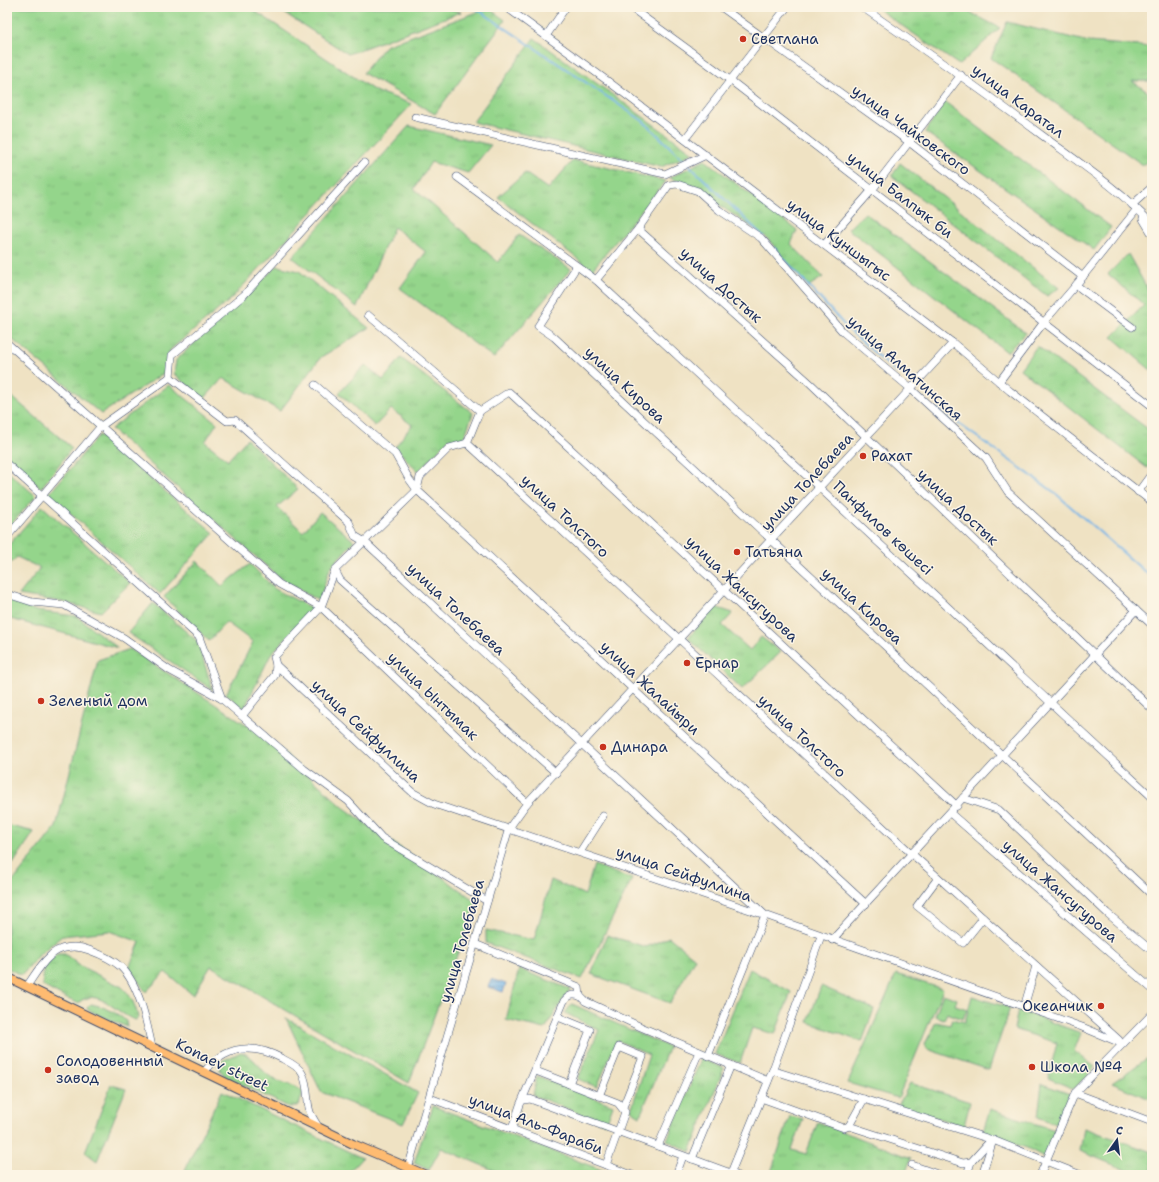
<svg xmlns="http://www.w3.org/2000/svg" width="1159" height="1182" font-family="'Shantell Sans',sans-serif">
<defs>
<pattern id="grass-tufts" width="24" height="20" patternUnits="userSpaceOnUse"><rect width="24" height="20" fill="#94d58b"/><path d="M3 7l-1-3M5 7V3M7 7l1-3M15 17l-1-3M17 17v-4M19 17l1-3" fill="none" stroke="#7fb77a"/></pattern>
<pattern id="water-rules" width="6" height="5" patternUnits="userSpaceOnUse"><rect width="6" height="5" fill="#73b4e7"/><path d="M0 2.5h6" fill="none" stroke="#5e93be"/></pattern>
</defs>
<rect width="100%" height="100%" fill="#fcf5e5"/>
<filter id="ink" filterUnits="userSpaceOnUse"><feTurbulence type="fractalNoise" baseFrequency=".025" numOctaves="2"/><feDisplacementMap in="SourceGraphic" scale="8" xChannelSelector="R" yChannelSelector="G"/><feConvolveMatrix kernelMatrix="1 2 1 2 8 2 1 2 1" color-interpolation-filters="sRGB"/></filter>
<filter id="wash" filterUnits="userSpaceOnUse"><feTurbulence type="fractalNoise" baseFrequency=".012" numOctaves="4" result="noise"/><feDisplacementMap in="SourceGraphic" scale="16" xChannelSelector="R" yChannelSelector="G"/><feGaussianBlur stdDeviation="0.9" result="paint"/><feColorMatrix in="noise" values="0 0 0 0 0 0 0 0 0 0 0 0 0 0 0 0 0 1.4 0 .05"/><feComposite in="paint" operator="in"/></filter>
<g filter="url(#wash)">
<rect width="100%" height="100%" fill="#efe2c3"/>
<g fill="url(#grass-tufts)" stroke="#588274">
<path d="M 7,7 L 249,7 L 375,91 L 412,104 L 230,300 L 170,350 L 164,373 L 101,414 L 7,335 Z"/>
<path d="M 275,7 L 442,7 L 461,12 L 348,54 Z"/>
<path d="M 875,7 L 960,7 L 1000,28 L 959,65 Z"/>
<path d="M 488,8 L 505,20 L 435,114 L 363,73 L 385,46 Z"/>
<path d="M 1007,22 L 1089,42 L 1152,47 L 1152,81 L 1132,81 L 1152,95 L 1152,157 L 1143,165 L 991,58 Z"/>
<path d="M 534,38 L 693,153 L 661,167 L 473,122 Z"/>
<path d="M 945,102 L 1111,227 L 1094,250 L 925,132 Z"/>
<path d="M 409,126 L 491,145 L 468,173 L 431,162 L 414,189 L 498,262 L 519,235 L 571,269 L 494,358 L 400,288 L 426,252 L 394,227 L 357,307 L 292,257 Z"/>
<path d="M 573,160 L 666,181 L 592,270 L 498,197 L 525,173 L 548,189 Z"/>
<path d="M 705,160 L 797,230 L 791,244 L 823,277 L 809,286 L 765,236 L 719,205 L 697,187 L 669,178 Z"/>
<path d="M 900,163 L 1059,288 L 1047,296 L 892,176 Z"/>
<path d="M 865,213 L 1026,333 L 1007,352 L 848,229 Z"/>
<path d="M 1128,254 L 1152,297 L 1152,371 L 1112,337 L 1144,305 L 1108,274 Z"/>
<path d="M 277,266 L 299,271 L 369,328 L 321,357 L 280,411 L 223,378 L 204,399 L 174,374 L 176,360 Z"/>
<path d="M 1037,346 L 1152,432 L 1152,461 L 1147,468 L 1020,369 Z"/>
<path d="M 401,358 L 473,413 L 464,438 L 449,439 L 418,472 L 395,447 L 412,425 L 391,409 L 375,426 L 339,393 L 365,365 L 383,380 Z"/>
<path d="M 169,385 L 217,423 L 205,442 L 228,460 L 247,439 L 298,489 L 277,507 L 303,532 L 320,512 L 354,541 L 330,568 L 319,601 L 281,579 L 111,429 Z"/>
<path d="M 11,396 L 72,448 L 41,488 L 7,461 L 7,400 Z"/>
<path d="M 99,435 L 214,533 L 160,594 L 49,494 Z"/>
<path d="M 7,471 L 36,496 L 7,529 Z"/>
<path d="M 42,506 L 130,583 L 101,612 L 62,602 L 19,595 L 40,568 L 17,557 L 7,567 L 7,547 Z"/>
<path d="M 197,561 L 222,586 L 250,564 L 275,589 L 313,609 L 271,654 L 244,709 L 226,694 L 253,642 L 226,622 L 209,641 L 164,597 Z"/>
<path d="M 7,599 L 36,611 L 76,616 L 118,648 L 7,618 Z"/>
<path d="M 153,603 L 197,641 L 213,690 L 128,633 Z"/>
<path d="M 715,607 L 733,613 L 722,625 L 750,650 L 761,637 L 781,652 L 742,689 L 688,638 Z"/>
<path d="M 130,649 L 270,740 L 343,807 L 477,902 L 409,1083 L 211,966 L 193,995 L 165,972 L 146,992 L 129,968 L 140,942 L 109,931 L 62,936 L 41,953 L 22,975 L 7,968 L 7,889 L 56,827 L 98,660 Z"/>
<path d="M 7,825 L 34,832 L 13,864 L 7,862 Z"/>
<path d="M 594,865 L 632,879 L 582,979 L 486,943 L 486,930 L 534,940 L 551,880 L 585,895 Z"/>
<path d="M 607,935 L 646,947 L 669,937 L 695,958 L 670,1003 L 591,974 Z"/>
<path d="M 58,954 L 65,954 L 80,966 L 122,987 C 130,994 136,1006 138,1017 L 136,1020 C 118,1016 98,985 78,1003 L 65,998 L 43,986 C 42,970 44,961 58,954 Z"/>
<path d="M 519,969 L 570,989 L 545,1029 L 506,1020 Z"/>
<path d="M 750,969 L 791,992 L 775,1034 L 752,1028 L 740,1063 L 715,1054 Z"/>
<path d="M 821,986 L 874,1009 L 862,1042 L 808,1022 Z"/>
<path d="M 972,996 L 1010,1008 L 989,1070 L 927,1049 L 925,1044 L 936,1022 L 950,1025 L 952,1019 L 965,1022 Z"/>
<path d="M 91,1004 C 105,1007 116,1012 126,1021 L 127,1027 L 88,1010 L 87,1008 Z"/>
<path d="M 572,1004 L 669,1047 L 640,1116 L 631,1110 L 649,1055 L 617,1040 L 597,1087 L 578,1079 L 599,1030 L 565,1013 Z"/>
<path d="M 1018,1010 L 1081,1033 L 1074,1051 L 1095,1067 L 1074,1089 L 1048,1078 L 1057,1043 L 1014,1029 Z"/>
<path d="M 286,1018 L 418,1093 L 403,1124 L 321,1092 Z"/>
<path d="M 241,1052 C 257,1058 258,1069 272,1078 C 282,1084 295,1084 303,1092 L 299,1105 L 291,1108 L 226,1077 L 220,1070 L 222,1061 Z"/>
<path d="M 701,1059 L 724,1068 L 690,1152 L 667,1140 Z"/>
<path d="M 1146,1059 L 1152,1060 L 1152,1100 L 1112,1083 Z"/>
<path d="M 537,1076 L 613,1105 L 606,1124 L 533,1095 Z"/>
<path d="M 910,1083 L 970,1102 L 964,1126 L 898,1106 Z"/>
<path d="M 1042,1084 L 1070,1094 L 1058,1125 L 1038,1117 Z"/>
<path d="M 111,1085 L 126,1089 L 97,1161 L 85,1152 Z"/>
<path d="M 222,1091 L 362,1158 L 346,1175 L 197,1175 L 185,1170 Z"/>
<path d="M 433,1106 L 615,1175 L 505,1175 L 441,1148 L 429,1170 L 414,1163 Z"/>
<path d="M 990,1109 L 1055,1130 L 1044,1157 L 1027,1148 L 982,1134 Z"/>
<path d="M 790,1116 L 803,1119 L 792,1150 L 806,1154 L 818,1122 L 911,1158 L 905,1175 L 770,1175 Z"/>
<path d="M 1084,1128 L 1152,1152 L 1152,1175 L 1138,1175 L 1080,1151 Z"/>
</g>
<g fill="#94d58b" stroke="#588274">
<path d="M 896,974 L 943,989 L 898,1098 L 848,1083 Z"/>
<path d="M 943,994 L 957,999 L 955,1005 L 967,1009 L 963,1019 L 947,1013 L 944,1019 L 935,1016 Z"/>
</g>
<path fill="url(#water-rules)" stroke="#4772a2" d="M 491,979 L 506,984 L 503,992 L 488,987 Z"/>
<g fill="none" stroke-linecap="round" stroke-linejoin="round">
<g stroke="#73b4e7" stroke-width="2">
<path d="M 474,7 L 643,121 L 763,236"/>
<path d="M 774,248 L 847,328 L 897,373"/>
<path d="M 938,409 L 1054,492 L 1152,578"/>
</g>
</g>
</g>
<g filter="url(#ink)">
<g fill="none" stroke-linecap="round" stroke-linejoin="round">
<g stroke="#3b4a6d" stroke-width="8">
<g id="minor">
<path d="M 506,7 L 609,82 L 953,343 L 1010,391 L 1152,502"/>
<path d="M 630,7 L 730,80 L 1152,406"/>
<path d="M 721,7 L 909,142 L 1083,277"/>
<path d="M 862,7 C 923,49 984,92 1043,136 C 1081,164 1120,190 1152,224"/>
<path d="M 546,36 L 566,7"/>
<path d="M 415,117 L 665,174 L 706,155"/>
<path d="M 685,139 L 787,7"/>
<path d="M 457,177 L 596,280 L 1152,797"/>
<path d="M 1132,205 L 1152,187"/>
<path d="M 1143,219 L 1152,234"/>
<path d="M 638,229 L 811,384 L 1152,709"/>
<path d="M 824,245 L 872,190 L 961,75"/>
<path d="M 577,266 L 538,326 L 554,337 L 1152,895"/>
<path d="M 596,280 L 638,229 L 669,185 L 677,184 L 698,191 L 719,210 L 761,238 L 843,332 L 911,389 L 986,458 L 1008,492 L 1152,625"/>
<path d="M 1076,285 L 1132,327"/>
<path d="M 368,315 L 480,411"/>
<path d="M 7,343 L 279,584 L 321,607 L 527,803"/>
<path d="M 170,377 L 172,355 L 244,295 L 364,163"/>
<path d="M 999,382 L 1044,322 L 1076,285 L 1137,209"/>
<path d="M 315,385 L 395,454 L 409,479 L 417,490 L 866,904"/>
<path d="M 467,443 L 912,854 L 1119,1040"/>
<path d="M 7,464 L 199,637 L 222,699 L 304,769 L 348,801 L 382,838 L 487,901"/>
<path d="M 1138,492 L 1152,473"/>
<path d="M 7,537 L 101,426 L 170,377 L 227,421 L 235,420 L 349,522 L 355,536 L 365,542 L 765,915 L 708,1056"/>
<path d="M 335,570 L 340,580 L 556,773"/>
<path d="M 7,594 L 32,602 L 64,605 L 124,638 L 169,670 L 222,699"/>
<path d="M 276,665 L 412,792 L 434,804 L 765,915 L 1082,1027 L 1123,1044"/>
<path d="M 242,716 L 275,675 L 276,665 L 274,657 L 321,607 L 335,570 L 417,490 L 420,477 L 449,448 L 467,443 L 480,411 L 509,392 L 957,806"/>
<path d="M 963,798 L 999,810 L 1107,913 L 1152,951"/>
<path d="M 950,813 L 1152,989"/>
<path d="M 580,852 L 603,816"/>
<path d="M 938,878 L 917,906 L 963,943 L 983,918"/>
<path d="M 832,940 L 1136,610"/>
<path d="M 475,944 L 579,987 L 580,996 L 585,1001 L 641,1027 L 768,1081"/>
<path d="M 27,986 C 34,976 40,965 49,957 C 59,946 76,945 89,950 C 100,954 112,959 121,967 C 139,984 147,1023 152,1047"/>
<path d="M 1024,1007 L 1036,966"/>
<path d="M 558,1017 L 590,1030 L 569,1084"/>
<path d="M 536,1071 L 618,1103 L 625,1112 L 606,1165"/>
<path d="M 204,1072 C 226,1045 253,1043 283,1059 C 289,1062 299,1067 302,1073 C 309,1085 306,1099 310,1112 C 312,1117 316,1123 319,1128"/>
<path d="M 772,1072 L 821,936"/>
<path d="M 1075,1093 L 1152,1122"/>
<path d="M 599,1096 L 619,1047 L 643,1057 L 623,1107"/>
<path d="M 430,1098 L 632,1175"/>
<path d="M 761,1098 L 844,1128 L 849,1126 L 864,1099"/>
<path d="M 524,1100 L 530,1099 L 736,1175"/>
<path d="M 849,1126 L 963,1163 L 971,1162 L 991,1140"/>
<path d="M 512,1129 L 520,1105 L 564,1001 C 569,995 572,994 580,996"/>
<path d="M 658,1146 L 699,1052"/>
<path d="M 692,1159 L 731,1065"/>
<path d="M 912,1165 L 940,1175"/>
<path d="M 408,1168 L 509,828 L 527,803 L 953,343"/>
<path d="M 676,1175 L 683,1156"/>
<path d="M 730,1175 L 772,1072 L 778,1072 L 993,1140 L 1081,1175"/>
<path d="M 967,1175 L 971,1162"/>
<path d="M 982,1175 L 993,1140"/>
<path d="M 1040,1175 L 1075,1093 L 1152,1014"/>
</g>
</g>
<g stroke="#3b4a6d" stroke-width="10">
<path id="major" d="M 7,977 L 353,1144 L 426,1175"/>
</g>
<use href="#minor" stroke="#fff" stroke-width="7"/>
<use href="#major" stroke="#febb71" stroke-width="8"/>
</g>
</g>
<g fill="#c8321e" stroke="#fcf5e5" stroke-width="1.5">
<circle cx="743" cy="39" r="4"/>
<circle cx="863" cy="456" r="4"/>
<circle cx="737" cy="552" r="4"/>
<circle cx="687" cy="663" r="4"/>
<circle cx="41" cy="701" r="4"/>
<circle cx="603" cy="747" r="4"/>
<circle cx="1101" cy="1006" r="4"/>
<circle cx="1032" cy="1067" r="4"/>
<circle cx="48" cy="1070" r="4"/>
</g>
<g text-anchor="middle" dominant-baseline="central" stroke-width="3" stroke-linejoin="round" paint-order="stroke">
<g font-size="15" fill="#1b2f5e" stroke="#fcf5e5" text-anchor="start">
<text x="751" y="39">Светлана</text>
<text x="871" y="456">Рахат</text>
<text x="745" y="552">Татьяна</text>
<text x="695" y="663">Ернар</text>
<text x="49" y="701">Зеленый дом</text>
<text x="611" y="747">Динара</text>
<text x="1093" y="1006" text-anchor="end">Океанчик</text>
<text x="56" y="1061">Солодовенный<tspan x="56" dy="17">завод</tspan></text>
<text x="1040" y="1067">Школа №4</text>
</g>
<g font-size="15" fill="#1b2f5e" stroke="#fcf5e5">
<text transform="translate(1018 101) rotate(37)">улица Каратал</text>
<text transform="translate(911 130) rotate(36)">улица Чайковского</text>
<text transform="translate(900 195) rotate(38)">улица Балпык би</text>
<text transform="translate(839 240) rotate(37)">улица Куншыгыс</text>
<text transform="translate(721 285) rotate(42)">улица Достык</text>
<text transform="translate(905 368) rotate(42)">улица Алматинская</text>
<text transform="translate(625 385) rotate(43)">улица Кирова</text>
<text transform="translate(807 482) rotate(-47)">улица Толебаева</text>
<text transform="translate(958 507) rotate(43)">улица Достык</text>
<text transform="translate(565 516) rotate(43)">улица Толстого</text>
<text transform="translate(883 528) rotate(43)">Панфилов көшесі</text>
<text transform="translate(742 589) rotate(43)">улица Жансугурова</text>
<text transform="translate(862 606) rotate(43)">улица Кирова</text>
<text transform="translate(456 609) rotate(43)">улица Толебаева</text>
<text transform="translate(650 688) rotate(43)">улица Жалайыри</text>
<text transform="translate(433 696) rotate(44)">улица Ынтымак</text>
<text transform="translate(366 731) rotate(43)">улица Сейфуллина</text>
<text transform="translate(802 736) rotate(43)">улица Толстого</text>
<text transform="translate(684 874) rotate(19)">улица Сейфуллина</text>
<text transform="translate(1060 891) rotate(41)">улица Жансугурова</text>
<text transform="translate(462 941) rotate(-74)">улица Толебаева</text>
<text transform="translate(222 1065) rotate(26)">Konaev street</text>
<text transform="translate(536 1124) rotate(21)">улица Аль-Фараби</text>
</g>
</g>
<rect width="1159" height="1182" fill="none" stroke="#fcf5e5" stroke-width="24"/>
<g transform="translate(1117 1140) rotate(14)" stroke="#fcf5e5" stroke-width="3" paint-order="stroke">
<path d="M0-3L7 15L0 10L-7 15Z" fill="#1b2f5e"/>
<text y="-6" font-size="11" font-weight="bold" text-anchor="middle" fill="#1b2f5e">С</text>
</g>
</svg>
